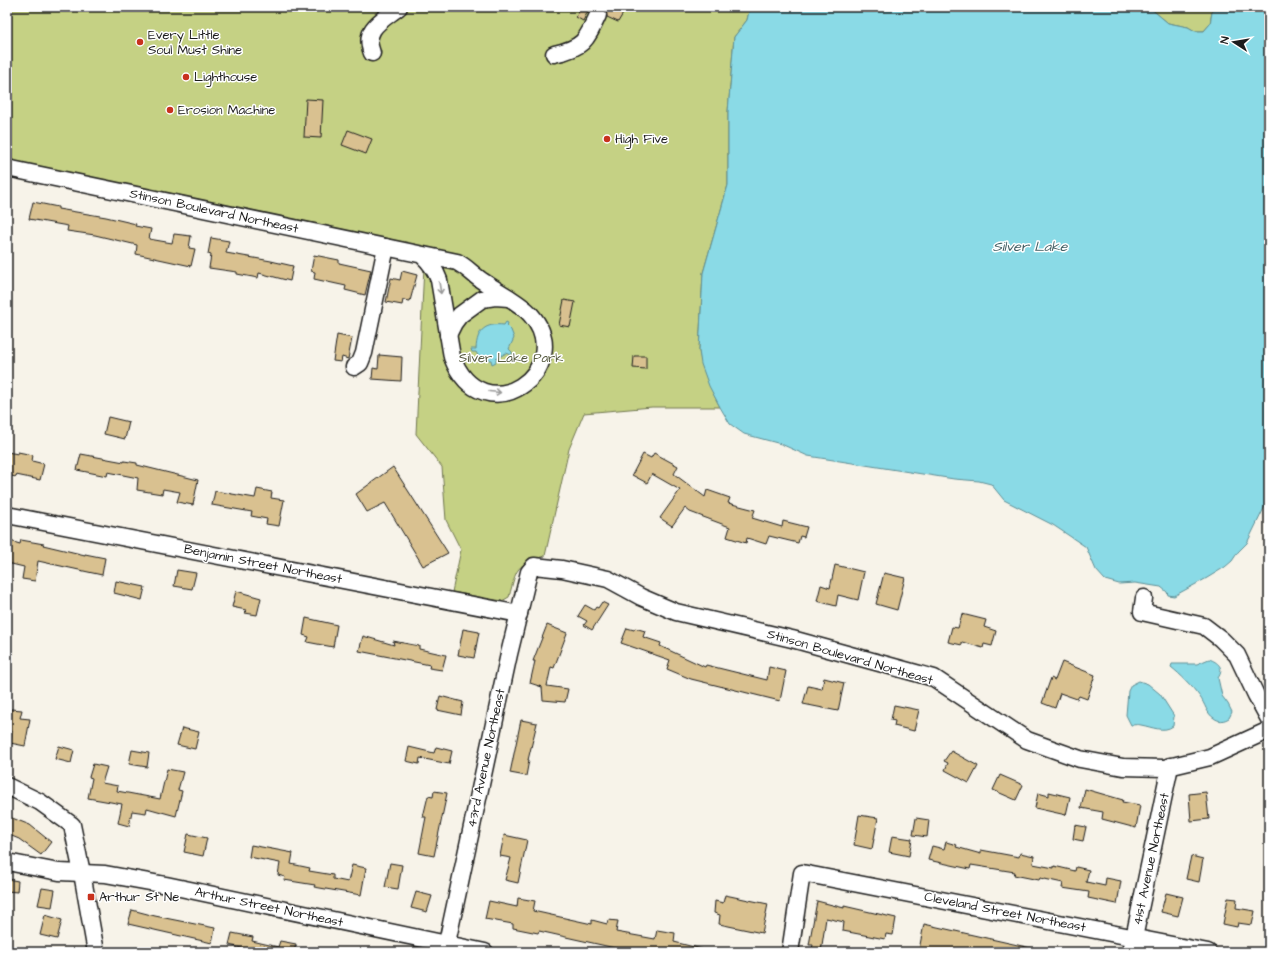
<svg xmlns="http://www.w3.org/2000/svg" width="1276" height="959" font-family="'Architects Daughter',sans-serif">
<rect width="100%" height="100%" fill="#f7f3e9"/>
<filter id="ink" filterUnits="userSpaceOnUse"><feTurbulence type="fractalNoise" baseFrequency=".025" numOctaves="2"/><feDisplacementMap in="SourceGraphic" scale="8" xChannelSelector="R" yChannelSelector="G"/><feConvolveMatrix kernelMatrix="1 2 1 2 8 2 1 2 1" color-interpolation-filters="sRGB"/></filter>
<g filter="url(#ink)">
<g fill="#c5d184" stroke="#707650">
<path d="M 7,7 L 750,7 L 747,20 L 734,37 L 728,112 L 728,185 L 703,273 L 699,351 C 703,372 711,389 720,407 L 652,407 L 584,413 L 569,449 L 545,556 C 515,566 517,567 509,597 L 502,601 L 452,592 L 461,550 L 446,520 L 442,467 L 416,434 L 424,266 L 426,249 L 7,162 Z"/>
<path d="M 1149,7 L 1214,7 L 1212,12 L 1210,24 L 1204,31 L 1195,31 L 1188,27 L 1168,23 Z"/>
</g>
<g fill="#8adae6" stroke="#5e8e95">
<path d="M 750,7 L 1149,7 L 1168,23 L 1188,27 L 1195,31 L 1204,31 L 1210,24 L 1212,12 L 1214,7 L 1269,7 L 1269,498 L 1247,543 L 1238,552 L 1232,561 L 1225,567 L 1207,578 L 1174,596 L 1168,595 L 1167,592 L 1161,587 L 1135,583 L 1119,584 L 1105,580 L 1096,570 L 1086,547 L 1053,525 L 1004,500 L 991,484 L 979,481 L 954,479 L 808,456 L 781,444 L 744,434 L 730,424 L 720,407 L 709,386 L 701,364 L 699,351 L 703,273 L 728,185 L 728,112 L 734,37 L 747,20 Z"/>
<path d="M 506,322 L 508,323 L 507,326 L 511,330 L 514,338 L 509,349 L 512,352 L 512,355 L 506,353 L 496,359 L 496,362 L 492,364 L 491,360 L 480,359 L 476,352 L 472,352 L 471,349 L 476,349 C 477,330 485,323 504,325 Z"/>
<path d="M 1209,659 C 1218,662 1225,668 1218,678 L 1222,696 L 1228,704 L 1232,712 L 1229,718 C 1224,721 1219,722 1214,718 C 1207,714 1205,704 1200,697 C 1192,686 1181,675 1171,667 L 1172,664 L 1197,664 Z"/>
<path d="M 1139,681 L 1148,684 L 1160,694 L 1174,716 L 1173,726 C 1164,733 1152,727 1141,725 C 1138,724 1135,725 1131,725 L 1126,715 L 1128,691 L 1131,685 Z"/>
</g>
<g fill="#d9c190" stroke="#1c1c1c">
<path d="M 579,7 L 593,7 L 589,12 L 588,11 L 583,21 L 576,17 L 581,8 Z"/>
<path d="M 603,7 L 627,7 L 618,22 L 607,17 L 606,10 Z"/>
<path d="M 306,99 L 323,100 L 321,138 L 304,137 Z"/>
<path d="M 348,130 L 372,139 L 366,154 L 342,145 Z"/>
<path d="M 33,202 L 58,207 L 58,209 L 106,217 L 136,224 L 135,226 L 151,229 L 149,239 L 172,243 L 174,234 L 191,236 L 189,248 L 195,249 L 191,266 L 136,254 L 137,245 L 95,235 L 67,231 L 68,226 L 29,219 Z"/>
<path d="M 211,238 L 229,241 L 226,253 L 271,261 L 293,266 L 290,281 L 259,273 L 258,278 L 237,274 L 237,272 L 209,268 L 211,255 L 208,254 Z"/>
<path d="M 314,255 L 339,260 L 339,263 L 371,270 L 365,295 L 345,290 L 346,286 L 314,279 L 315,272 L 311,271 Z"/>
<path d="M 402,271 L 417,275 L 410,301 L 403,300 L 402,305 L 386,302 L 391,278 L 400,280 Z"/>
<path d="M 564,300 L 575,302 L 570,327 L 559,325 Z"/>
<path d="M 337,335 L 352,338 L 348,359 L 342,357 L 341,362 L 333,361 Z"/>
<path d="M 379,355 L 402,357 L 401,381 L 372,379 L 373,368 L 378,369 Z"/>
<path d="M 634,356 L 646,356 L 646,369 L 633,368 Z"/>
<path d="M 108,417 L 129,422 L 125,439 L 104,434 Z"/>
<path d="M 7,452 L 18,454 L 18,452 L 33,455 L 32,461 L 44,464 L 40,480 L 16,475 L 16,477 L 7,475 Z"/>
<path d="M 654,453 L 678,466 L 674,474 L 705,497 L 707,490 L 730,498 L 728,503 L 755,510 L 752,518 L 782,527 L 783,521 L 807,527 L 804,537 L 800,536 L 798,543 L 769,536 L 766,544 L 747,538 L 746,543 L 727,537 L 730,527 L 690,512 L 685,508 L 672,526 L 660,518 L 680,490 L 652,474 L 647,483 L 632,475 L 643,454 L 651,458 Z"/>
<path d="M 81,454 L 124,462 L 124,461 L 137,463 L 137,465 L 198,480 L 193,505 L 177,502 L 180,492 L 163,489 L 162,494 L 137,490 L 138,478 L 108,472 L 107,476 L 77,470 Z"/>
<path d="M 393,467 L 448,553 L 423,566 L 385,503 L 367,512 L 356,494 Z"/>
<path d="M 257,489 L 272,492 L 271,498 L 284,500 L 279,526 L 266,524 L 267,519 L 251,516 L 252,512 L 212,505 L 215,491 L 255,498 Z"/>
<path d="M 7,540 L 20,544 L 21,540 L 44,544 L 43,545 L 85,555 L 85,554 L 105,558 L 102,575 L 38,561 L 35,581 L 22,579 L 24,567 L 7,563 Z"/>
<path d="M 835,565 L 864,572 L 858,600 L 838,595 L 836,606 L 817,601 L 821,585 L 830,588 Z"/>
<path d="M 177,570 L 196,573 L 192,589 L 174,586 Z"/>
<path d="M 884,573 L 905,578 L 897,610 L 876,604 Z"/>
<path d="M 116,581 L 145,587 L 142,600 L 114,593 Z"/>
<path d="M 236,591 L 261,598 L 257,615 L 245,613 L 246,610 L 232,607 Z"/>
<path d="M 602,602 L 608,605 L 592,630 L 584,625 L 587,621 L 578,616 L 585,605 L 594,610 L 596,607 L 598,608 Z"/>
<path d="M 962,614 L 986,620 L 984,627 L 996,631 L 992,646 L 984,644 L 983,648 L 962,642 L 962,645 L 948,642 L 952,627 L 958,628 Z"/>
<path d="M 306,618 L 337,625 L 333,647 L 307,642 L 309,637 L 303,635 Z"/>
<path d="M 547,625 L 567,633 L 554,668 L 551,667 L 547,686 L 568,689 L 565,702 L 543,700 L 542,687 L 530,683 L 535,661 L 533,661 Z"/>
<path d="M 627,628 L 634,630 L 635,628 L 645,631 L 643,637 L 661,643 L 660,646 L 705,667 L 706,665 L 767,680 L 769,667 L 786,671 L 780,701 L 691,679 L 667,669 L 670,660 L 621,643 Z"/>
<path d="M 463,629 L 479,632 L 474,658 L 458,655 Z"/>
<path d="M 363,636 L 394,645 L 393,641 L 419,646 L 419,649 L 446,655 L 442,670 L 429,668 L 430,665 L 359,651 Z"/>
<path d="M 1062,662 L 1095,675 L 1087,699 L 1079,696 L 1077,699 L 1060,693 L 1055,708 L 1042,703 L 1051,678 L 1055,680 Z"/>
<path d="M 824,678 L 844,683 L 838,711 L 803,704 L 808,686 L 822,689 Z"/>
<path d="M 440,696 L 463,702 L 461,715 L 437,710 Z"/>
<path d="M 894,705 L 919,710 L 914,731 L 894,726 L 895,721 L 891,720 Z"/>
<path d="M 11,709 L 22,710 L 20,718 L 30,719 L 25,746 L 10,743 L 12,731 L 7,731 Z"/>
<path d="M 521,720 L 537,723 L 528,760 L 529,760 L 526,776 L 510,773 Z"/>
<path d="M 182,728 L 199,732 L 195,749 L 177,745 Z"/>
<path d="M 59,746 L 74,750 L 71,763 L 55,759 Z"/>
<path d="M 409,747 L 434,753 L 436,747 L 452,751 L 449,764 L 420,758 L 419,764 L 406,761 Z"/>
<path d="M 132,750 L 149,753 L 147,767 L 129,764 Z"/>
<path d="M 951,751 L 978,766 L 969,783 L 945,770 L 948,763 L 944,761 Z"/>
<path d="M 93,764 L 107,767 L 102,783 L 118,786 L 117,791 L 160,799 L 167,769 L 183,772 L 178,790 L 182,791 L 176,816 L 147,808 L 146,813 L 132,811 L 129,826 L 118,823 L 122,804 L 88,798 L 92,778 L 89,777 Z"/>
<path d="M 1000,775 L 1023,785 L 1016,800 L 993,790 Z"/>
<path d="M 1085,789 L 1123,800 L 1122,802 L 1140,805 L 1136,828 L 1102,819 L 1103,812 L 1081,808 Z"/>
<path d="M 434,791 L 447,793 L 434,856 L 419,853 L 426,817 L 423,817 L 428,796 L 433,797 Z"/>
<path d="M 1049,792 L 1070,797 L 1066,815 L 1035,808 L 1038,793 L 1049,796 Z"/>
<path d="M 1206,792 L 1209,819 L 1191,821 L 1189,794 Z"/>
<path d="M 859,815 L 878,818 L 872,849 L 854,845 Z"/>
<path d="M 7,816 L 30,825 L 51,842 L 41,855 L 19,839 L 7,834 Z"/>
<path d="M 916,818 L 929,820 L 927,837 L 913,835 Z"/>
<path d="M 1075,825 L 1086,827 L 1083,841 L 1073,839 Z"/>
<path d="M 188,834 L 207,838 L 203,856 L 184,852 Z"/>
<path d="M 504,835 L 527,840 L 518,883 L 505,880 L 511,858 L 500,856 Z"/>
<path d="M 892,836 L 912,839 L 909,856 L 889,852 Z"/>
<path d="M 946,842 L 957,845 L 956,847 L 981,854 L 981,850 L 1019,857 L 1020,853 L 1034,856 L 1033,864 L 1054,868 L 1054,866 L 1075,871 L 1076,867 L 1089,870 L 1086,882 L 1105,886 L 1106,878 L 1121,881 L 1117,904 L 1088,898 L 1089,892 L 1062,888 L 1063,883 L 1040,878 L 1039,880 L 1014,875 L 1015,872 L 971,865 L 970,869 L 928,860 L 932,846 L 944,849 Z"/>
<path d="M 251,845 L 293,853 L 291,864 L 310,868 L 309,871 L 333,875 L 333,879 L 348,882 L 352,865 L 366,868 L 361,895 L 314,887 L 315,885 L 284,880 L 285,877 L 278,875 L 280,863 L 249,857 Z"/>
<path d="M 1191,856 L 1203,859 L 1199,882 L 1186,879 Z"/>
<path d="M 390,863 L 402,865 L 398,889 L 385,887 Z"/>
<path d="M 7,879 L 18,881 L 17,892 L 7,891 Z"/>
<path d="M 42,888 L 55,890 L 52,907 L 38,905 Z"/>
<path d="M 416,892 L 432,896 L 427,912 L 411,908 Z"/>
<path d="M 1166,893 L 1183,897 L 1178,916 L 1161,912 Z"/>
<path d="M 725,895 L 768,904 L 762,933 L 719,924 L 720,915 L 714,913 L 715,901 L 723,903 Z"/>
<path d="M 518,898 L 535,901 L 533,911 L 542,913 L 592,924 L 592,920 L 607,924 L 608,920 L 618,921 L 616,932 L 655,939 L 657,930 L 675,933 L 674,942 L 702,949 L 702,952 L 633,952 L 539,931 L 538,933 L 513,928 L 513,924 L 485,919 L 489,901 L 517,907 Z"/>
<path d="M 1228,898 L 1237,899 L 1236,908 L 1255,911 L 1252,925 L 1238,923 L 1237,927 L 1223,924 Z"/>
<path d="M 817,901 L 844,908 L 844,906 L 896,918 L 893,935 L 886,934 L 885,939 L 843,931 L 844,922 L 826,918 L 821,952 L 811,952 L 813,945 L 809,945 Z"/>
<path d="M 132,910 L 155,916 L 215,928 L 212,943 L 128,924 Z"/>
<path d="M 45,915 L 62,920 L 57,939 L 40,935 Z"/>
<path d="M 924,924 L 1031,948 L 1031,952 L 969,952 L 955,950 L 955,952 L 930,952 L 919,950 Z"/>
<path d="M 232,933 L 253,937 L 252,941 L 278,947 L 280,941 L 296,944 L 294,952 L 258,952 L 229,945 Z"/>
</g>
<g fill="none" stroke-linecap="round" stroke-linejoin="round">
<g stroke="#1c1c1c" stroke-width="19">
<g id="minor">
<path d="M 372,53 C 362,28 383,20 399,7"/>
<path d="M 554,54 C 583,48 586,41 598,15"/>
<path d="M 7,168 L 457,262 C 467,267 474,276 484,282 C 498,292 520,302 531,315 C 578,369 483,437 452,357 L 439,280 C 435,269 430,262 422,255"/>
<path d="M 448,335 L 454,323 L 460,315 L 482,299 L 495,297 L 509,298"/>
<path d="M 354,367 L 360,363 L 364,353 L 386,247"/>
<path d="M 7,515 L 519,614"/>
<path d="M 1144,598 L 1142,612 L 1204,626 L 1221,639 L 1237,655 L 1256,695 L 1269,719"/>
<path d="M 7,786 L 40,802 L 72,825 L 82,873 L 96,952"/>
<path d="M 7,862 L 59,872 L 105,874 L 166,885 L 485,952"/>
<path d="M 445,952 L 509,654 L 529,572 L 534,566 L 562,569 L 608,579 L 641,597 L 676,612 L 792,639 L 934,678 L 1027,740 L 1080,759 L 1123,767 L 1164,768 L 1210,757 L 1269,730"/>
<path d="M 790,952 L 802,873 L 1208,952"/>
<path d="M 1131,952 L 1170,766"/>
</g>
</g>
<use href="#minor" stroke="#fff" stroke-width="16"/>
</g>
<defs><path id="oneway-shaft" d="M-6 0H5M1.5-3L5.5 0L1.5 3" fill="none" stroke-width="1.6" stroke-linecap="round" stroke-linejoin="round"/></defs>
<g stroke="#999">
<use href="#oneway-shaft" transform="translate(440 288) rotate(81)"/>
<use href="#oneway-shaft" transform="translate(495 392) rotate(5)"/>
</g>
</g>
<g fill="#c8321e" stroke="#fff" stroke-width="1.5">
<circle cx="140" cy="42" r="4"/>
<circle cx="186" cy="77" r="4"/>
<circle cx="170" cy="110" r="4"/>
<circle cx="607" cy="139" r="4"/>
<rect x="87" y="893" width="8" height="8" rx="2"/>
</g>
<g text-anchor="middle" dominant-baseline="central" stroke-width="3" stroke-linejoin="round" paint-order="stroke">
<g font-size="13" fill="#1c1c1c" stroke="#fff" text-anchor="start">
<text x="148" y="35">Every Little<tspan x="148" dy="15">Soul Must Shine</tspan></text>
<text x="194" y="77">Lighthouse</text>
<text x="178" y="110">Erosion Machine</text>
<text x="615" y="139">High Five</text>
<text x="99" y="897">Arthur St Ne</text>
</g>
<g font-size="13" fill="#1c1c1c" stroke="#fff">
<text transform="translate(214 211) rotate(12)">Stinson Boulevard Northeast</text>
<text transform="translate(263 564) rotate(11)">Benjamin Street Northeast</text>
<text transform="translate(850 657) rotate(16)">Stinson Boulevard Northeast</text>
<text transform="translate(486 758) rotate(-78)">43rd Avenue Northeast</text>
<text transform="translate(1151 859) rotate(-78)">41st Avenue Northeast</text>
<text transform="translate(269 907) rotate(12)">Arthur Street Northeast</text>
<text transform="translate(1005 912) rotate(11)">Cleveland Street Northeast</text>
</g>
<g font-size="13" fill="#575b40" stroke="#fff">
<text x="511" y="358">Silver Lake Park</text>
</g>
<g font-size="14" font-style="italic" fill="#425e63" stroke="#fff">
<text x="1030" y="247">Silver Lake</text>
</g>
</g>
<rect width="1276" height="959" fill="none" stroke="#fff" stroke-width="24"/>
<rect x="12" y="12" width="1252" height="935" fill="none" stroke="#1c1c1c" stroke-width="1.5" filter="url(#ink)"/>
<g transform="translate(1234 42) rotate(282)" stroke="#ffffff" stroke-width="3" paint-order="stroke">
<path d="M0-3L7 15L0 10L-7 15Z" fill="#1c1c1c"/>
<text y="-6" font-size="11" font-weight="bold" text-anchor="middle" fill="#1c1c1c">N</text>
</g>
</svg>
